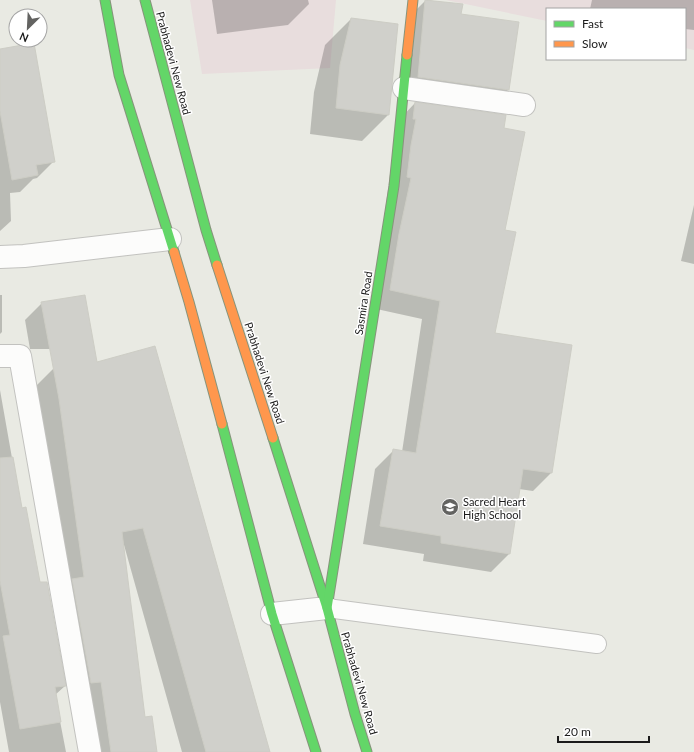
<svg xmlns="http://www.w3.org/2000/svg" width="694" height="752" font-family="Lato,sans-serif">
<rect width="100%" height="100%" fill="#e9eae3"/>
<g fill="#e8dddd">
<path d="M 190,0 L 336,0 L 330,68 L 202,74 Z"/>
<path d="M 446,0 L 694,0 L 694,50 L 685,48 L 685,9 L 547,9 L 547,21 Z"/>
</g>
<g fill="#0003">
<path d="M 212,0 L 308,0 L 309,4 L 288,25 L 217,34 Z"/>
<path d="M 426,0 L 462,5 L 460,15 L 508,90 L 491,107 L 401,94 L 409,17 Z"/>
<path d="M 592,0 L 694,0 L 694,30 L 685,29 L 685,9 L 590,9 Z"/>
<path d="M 351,19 L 397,25 L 388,115 L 362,141 L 310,134 L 314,92 L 325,45 Z"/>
<path d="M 0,50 L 54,161 L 37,178 L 33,179 L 20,192 L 10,193 L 11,221 L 0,231 Z"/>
<path d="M 415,103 L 503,128 L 504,230 L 494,334 L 551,473 L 533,491 L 519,489 L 509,554 L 491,572 L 423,561 L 424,554 L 363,544 L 375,469 L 393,451 L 402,452 L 422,319 L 372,308 L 397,122 Z"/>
<path d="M 694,205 L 694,264 L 681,261 Z"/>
<path d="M 0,295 L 2,295 L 2,332 L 0,334 Z"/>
<path d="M 42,303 L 74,349 L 30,349 L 25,320 Z"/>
<path d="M 96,362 L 269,752 L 182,752 L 124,545 L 123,545 L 144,718 L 156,752 L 89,752 L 34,388 L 53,369 Z"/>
<path d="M 0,390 L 21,509 L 65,686 L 55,695 L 66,752 L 9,752 L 0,702 Z"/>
</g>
<g fill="#d0d0cb" stroke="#cdcdc5">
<path d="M 425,0 L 463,4 L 461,14 L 519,22 L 509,90 L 418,77 Z"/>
<path d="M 351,18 L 398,24 L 389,115 L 336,108 L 340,65 Z"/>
<path d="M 34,43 L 55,162 L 36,165 L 38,175 L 12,180 L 0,111 L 0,49 Z"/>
<path d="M 415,102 L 506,115 L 504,128 L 525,132 L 505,230 L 516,232 L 495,333 L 572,345 L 552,473 L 523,469 L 510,554 L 441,543 L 441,536 L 380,526 L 393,449 L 416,453 L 440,301 L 390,290 L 399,234 L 411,178 L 407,177 L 411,145 L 416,119 L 413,119 Z"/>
<path d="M 85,295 L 97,362 L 155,346 L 270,752 L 206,752 L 143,528 L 122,532 L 145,717 L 152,716 L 157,752 L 111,752 L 101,682 L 91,683 L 72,579 L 84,577 L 59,399 L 41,302 Z"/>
<path d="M 13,457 L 22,508 L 26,507 L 40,582 L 47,582 L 66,686 L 55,687 L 61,722 L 20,729 L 3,636 L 10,635 L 0,581 L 0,458 Z"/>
</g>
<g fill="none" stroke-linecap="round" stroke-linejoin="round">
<g stroke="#c2c2bf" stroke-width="20">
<path id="lane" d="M 327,608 L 597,644"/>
</g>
<g stroke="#c2c2bf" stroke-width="24">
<g id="street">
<path d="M 404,88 L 524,105"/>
<path d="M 0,257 L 24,256 L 170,239"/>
<path d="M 0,356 L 20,356 L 90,752"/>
<path d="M 272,614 L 327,608"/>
</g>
</g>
<g stroke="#87947c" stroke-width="11">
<g id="fast">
<path d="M 105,0 L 119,75 L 174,252"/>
<path d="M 145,0 L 206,230 L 217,265"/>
<path d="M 222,424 L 272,614 L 316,752"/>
<path d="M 273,438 L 327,608 L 355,714 L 367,752"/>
<path d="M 327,608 L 394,186 L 407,55"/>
</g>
</g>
<g stroke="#87947c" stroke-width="11">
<g id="slow">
<path d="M 407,55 L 413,0"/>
<path d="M 174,252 L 189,302 L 222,424"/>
<path d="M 217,265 L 273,438"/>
</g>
</g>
<use href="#lane" stroke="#fcfcfb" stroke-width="18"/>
<use href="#street" stroke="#fcfcfb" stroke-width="22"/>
<use href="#fast" stroke="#63d668" stroke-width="9"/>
<use href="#slow" stroke="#ff974d" stroke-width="9"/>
</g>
<defs>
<g id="school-disc" transform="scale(0.9)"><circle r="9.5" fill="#636361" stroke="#fff"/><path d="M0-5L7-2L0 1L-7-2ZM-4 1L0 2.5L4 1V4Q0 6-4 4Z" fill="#fff"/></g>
</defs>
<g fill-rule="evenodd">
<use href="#school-disc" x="450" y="507"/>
</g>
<g text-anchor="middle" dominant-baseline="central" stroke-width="3" stroke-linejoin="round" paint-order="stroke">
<g font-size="11" fill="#1b1b1b" stroke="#fff">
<text transform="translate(174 63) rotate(75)">Prabhadevi New Road</text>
<text transform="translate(363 303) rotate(-81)">Sasmira Road</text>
<text transform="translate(265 373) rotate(72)">Prabhadevi New Road</text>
<text transform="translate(360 683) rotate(74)">Prabhadevi New Road</text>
</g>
<g font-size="11" fill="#1b1b1b" stroke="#fff" text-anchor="start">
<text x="463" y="501">Sacred Heart<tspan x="463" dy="13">High School</tspan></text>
</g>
</g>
<rect x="546" y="8" width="140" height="52" fill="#ffffff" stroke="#a4a4a4"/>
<rect x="554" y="21" width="20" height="6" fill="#63d668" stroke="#a4a4a4"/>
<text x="582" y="28" font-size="12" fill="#1b1b1b">Fast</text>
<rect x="554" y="41" width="20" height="6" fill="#ff974d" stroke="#a4a4a4"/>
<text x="582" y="48" font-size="12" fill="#1b1b1b">Slow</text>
<g transform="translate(28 28) rotate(204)"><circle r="19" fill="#ffffff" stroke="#a4a4a4"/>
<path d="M0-3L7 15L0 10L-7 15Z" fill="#636361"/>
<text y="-6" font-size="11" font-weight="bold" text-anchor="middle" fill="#1b1b1b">N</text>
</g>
<path d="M558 736v6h91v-6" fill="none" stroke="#1b1b1b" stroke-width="2"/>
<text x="564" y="736" font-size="12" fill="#1b1b1b" stroke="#ffffff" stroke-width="3" paint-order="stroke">20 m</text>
</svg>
